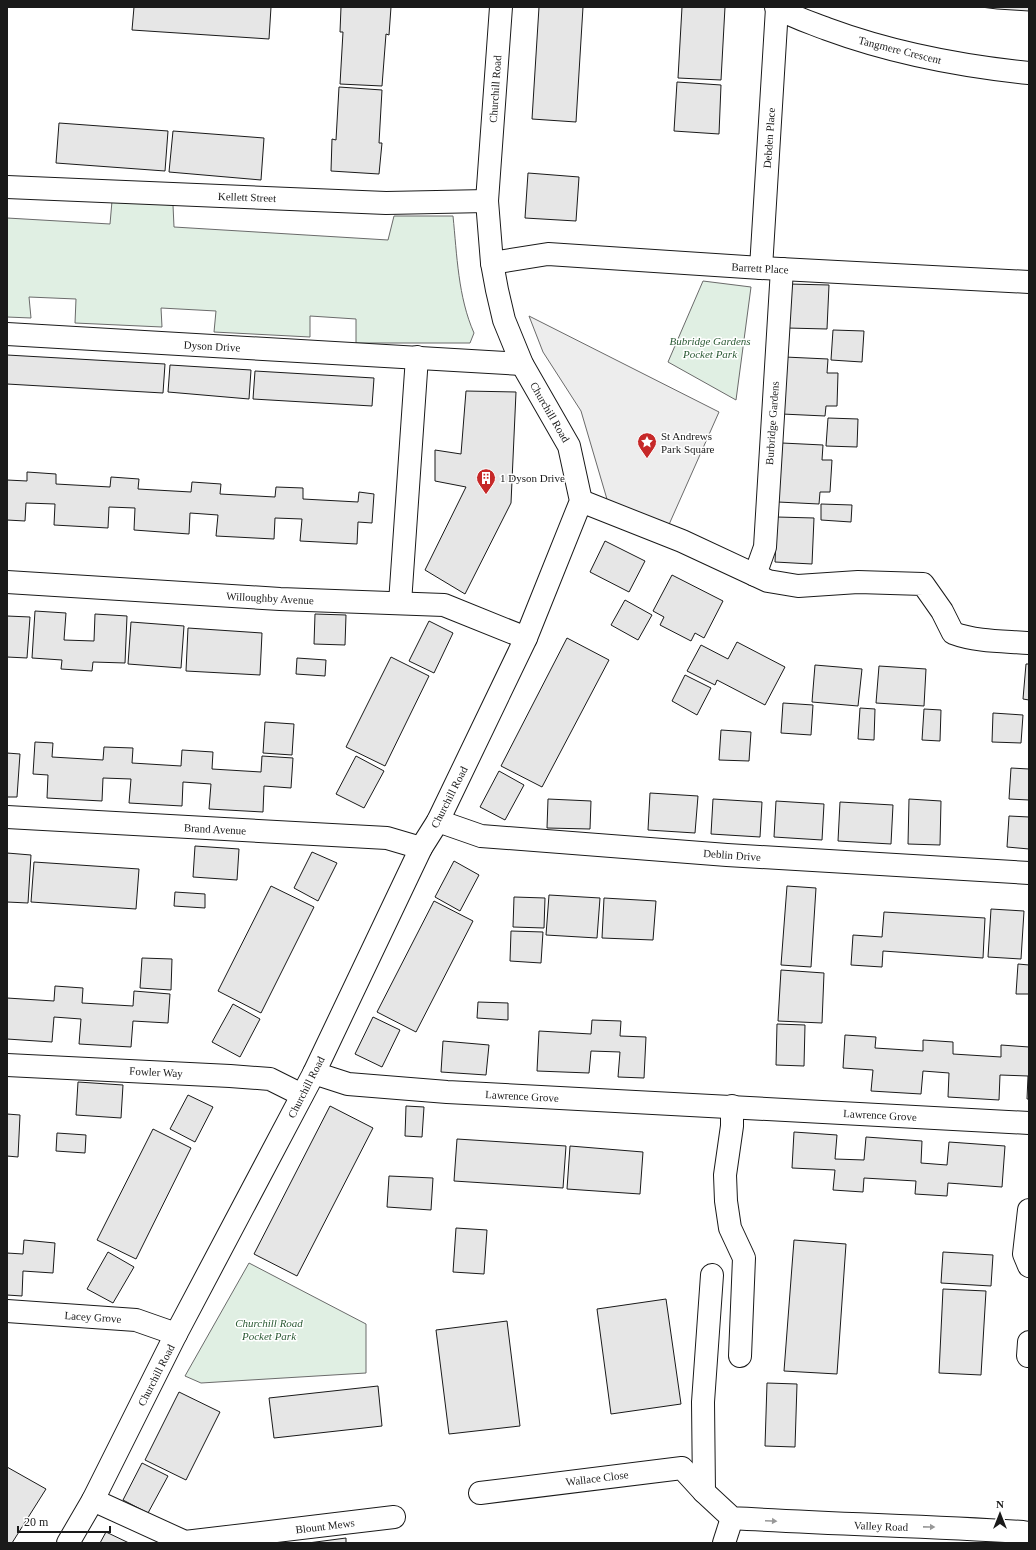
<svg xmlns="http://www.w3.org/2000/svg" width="1036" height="1550" font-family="Georgia,serif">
<rect width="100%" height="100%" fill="#fff"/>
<g fill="#e0efe3" stroke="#6a6a6a">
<path d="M 112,201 L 173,205 L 174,227 L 388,240 L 394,216 L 453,216 C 457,255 458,297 474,333 L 470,343 L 356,343 L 356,319 L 310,316 L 310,337 L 214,332 L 216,311 L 161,308 L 162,327 L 75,323 L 76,299 L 29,297 L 31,318 L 7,317 L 7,218 L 110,224 Z"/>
<path d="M 703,281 L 751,287 L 736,400 L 668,362 Z"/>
<path d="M 249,1263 L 366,1324 L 366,1373 L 201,1383 L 185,1376 Z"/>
</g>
<path fill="#ededed" stroke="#6a6a6a" d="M 529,316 L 719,412 L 667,529 L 609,506 L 581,411 L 543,352 Z"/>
<g fill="#e6e6e6" stroke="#1a1a1a">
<path d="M 134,7 L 271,7 L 269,39 L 132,30 Z"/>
<path d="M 341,7 L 391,7 L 389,35 L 386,34 L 382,86 L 340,84 L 343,32 L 340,32 Z"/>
<path d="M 539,7 L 583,7 L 576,122 L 532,119 Z"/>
<path d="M 682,7 L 725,7 L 721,80 L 678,78 Z"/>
<path d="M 981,7 L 1029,7 L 1029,11 L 997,9 Z"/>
<path d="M 677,82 L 721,85 L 719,134 L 674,131 Z"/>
<path d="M 339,87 L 382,90 L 379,143 L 382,143 L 379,174 L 331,171 L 332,139 L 336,140 Z"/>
<path d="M 59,123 L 168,131 L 165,171 L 56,163 Z"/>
<path d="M 173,131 L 264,138 L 261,180 L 169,172 Z"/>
<path d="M 528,173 L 579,177 L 576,221 L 525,218 Z"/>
<path d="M 789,284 L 829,285 L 827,329 L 787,328 Z"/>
<path d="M 833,330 L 864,331 L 862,362 L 831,360 Z"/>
<path d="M 7,355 L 165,364 L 163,393 L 7,384 Z"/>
<path d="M 785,357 L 828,359 L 827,373 L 838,373 L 837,406 L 826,406 L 825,416 L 782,414 Z"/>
<path d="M 170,365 L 251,370 L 249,399 L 168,392 Z"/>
<path d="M 255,371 L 374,378 L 372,406 L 253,399 Z"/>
<path d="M 466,391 L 516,392 L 511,503 L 465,594 L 425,570 L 466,487 L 435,481 L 435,450 L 461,454 Z"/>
<path d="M 828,418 L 858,419 L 857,447 L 826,446 Z"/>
<path d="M 782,443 L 823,445 L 822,460 L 832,460 L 830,492 L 820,492 L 819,504 L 778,502 Z"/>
<path d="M 27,472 L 56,474 L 56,484 L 110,487 L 111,477 L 139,479 L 138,489 L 191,492 L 192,482 L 221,484 L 220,494 L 275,497 L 276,487 L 303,488 L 303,499 L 358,502 L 359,492 L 374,494 L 372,523 L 358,522 L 357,544 L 300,541 L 302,519 L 275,518 L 274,539 L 216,536 L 218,515 L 190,513 L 189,534 L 134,530 L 135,508 L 109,507 L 108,528 L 54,525 L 55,504 L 26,503 L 25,521 L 7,520 L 7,480 L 27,481 Z"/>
<path d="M 821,504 L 852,505 L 851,522 L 821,520 Z"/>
<path d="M 777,517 L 814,518 L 812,564 L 775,562 Z"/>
<path d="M 605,541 L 645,561 L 629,592 L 590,572 Z"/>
<path d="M 672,575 L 723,601 L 704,638 L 695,633 L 691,641 L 660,625 L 664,617 L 653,611 Z"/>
<path d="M 625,600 L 652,615 L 638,640 L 611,625 Z"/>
<path d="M 35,611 L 66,613 L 64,640 L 94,641 L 95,614 L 127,616 L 125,663 L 93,662 L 92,671 L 61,669 L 62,660 L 32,658 Z"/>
<path d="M 315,614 L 346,615 L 345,645 L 314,644 Z"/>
<path d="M 7,616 L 30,617 L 27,658 L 7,657 Z"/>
<path d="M 429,621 L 453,633 L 434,673 L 409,661 Z"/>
<path d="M 131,622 L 184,626 L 181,668 L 128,664 Z"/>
<path d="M 188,628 L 262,633 L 260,675 L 186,671 Z"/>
<path d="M 567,638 L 609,660 L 542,787 L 501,766 Z"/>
<path d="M 737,642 L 785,667 L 765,705 L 717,680 L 715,685 L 687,671 L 701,645 L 728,659 Z"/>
<path d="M 391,657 L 429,676 L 385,766 L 346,747 Z"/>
<path d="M 297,658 L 326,660 L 325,676 L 296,674 Z"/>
<path d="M 1026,664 L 1029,664 L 1029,700 L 1023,699 Z"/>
<path d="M 815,665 L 862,669 L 858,706 L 812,702 Z"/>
<path d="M 879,666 L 926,669 L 924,706 L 876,703 Z"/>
<path d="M 685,675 L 711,688 L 697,715 L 672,701 Z"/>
<path d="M 783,703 L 813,705 L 811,735 L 781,733 Z"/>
<path d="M 860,708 L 875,709 L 874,740 L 858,739 Z"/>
<path d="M 924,709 L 941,710 L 940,741 L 922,740 Z"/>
<path d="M 993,713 L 1023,715 L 1021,743 L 992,742 Z"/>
<path d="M 265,722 L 294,724 L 292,755 L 263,753 Z"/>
<path d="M 721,730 L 751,732 L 749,761 L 719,760 Z"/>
<path d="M 35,742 L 53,743 L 52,757 L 103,760 L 104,747 L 133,748 L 132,763 L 181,766 L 182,750 L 213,752 L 212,769 L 261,772 L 262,756 L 293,758 L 291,788 L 264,786 L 263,812 L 209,809 L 211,784 L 183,782 L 182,806 L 129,803 L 131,779 L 103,778 L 102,801 L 47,798 L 48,775 L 33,774 Z"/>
<path d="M 7,753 L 20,754 L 17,797 L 7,797 Z"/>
<path d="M 356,756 L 384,771 L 364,808 L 336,794 Z"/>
<path d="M 1011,768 L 1029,769 L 1029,800 L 1009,799 Z"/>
<path d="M 499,771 L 524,785 L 505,820 L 480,807 Z"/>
<path d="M 650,793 L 698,796 L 695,833 L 648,830 Z"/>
<path d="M 548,799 L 591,801 L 590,829 L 547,828 Z"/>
<path d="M 713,799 L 762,802 L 760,837 L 711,834 Z"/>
<path d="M 909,799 L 941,801 L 940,845 L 908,844 Z"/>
<path d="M 776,801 L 824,804 L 822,840 L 774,837 Z"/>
<path d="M 840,802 L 893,805 L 891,844 L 838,841 Z"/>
<path d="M 1009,816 L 1029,817 L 1029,849 L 1007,847 Z"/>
<path d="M 195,846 L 239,849 L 237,880 L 193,877 Z"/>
<path d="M 312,852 L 337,863 L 318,901 L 294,888 Z"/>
<path d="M 7,853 L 31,855 L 28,903 L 7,902 Z"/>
<path d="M 454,861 L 479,875 L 460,911 L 435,897 Z"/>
<path d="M 34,862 L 139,869 L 136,909 L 31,902 Z"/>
<path d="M 271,886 L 314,907 L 261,1013 L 218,991 Z"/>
<path d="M 787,886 L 816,888 L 811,967 L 781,965 Z"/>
<path d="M 175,892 L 205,894 L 205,908 L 174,906 Z"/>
<path d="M 549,895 L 600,898 L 597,938 L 546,935 Z"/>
<path d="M 514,897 L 545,898 L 544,928 L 513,927 Z"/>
<path d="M 604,898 L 656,901 L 653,940 L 602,938 Z"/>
<path d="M 434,901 L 473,921 L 416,1032 L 377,1012 Z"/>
<path d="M 991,909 L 1024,911 L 1021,959 L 988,957 Z"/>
<path d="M 884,912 L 985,918 L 983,958 L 883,951 L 882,967 L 851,965 L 853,935 L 882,937 Z"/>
<path d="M 511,931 L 543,932 L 541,963 L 510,961 Z"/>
<path d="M 142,958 L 172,959 L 171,990 L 140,988 Z"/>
<path d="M 1018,964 L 1029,965 L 1029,994 L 1016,994 Z"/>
<path d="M 781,970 L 824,973 L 822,1023 L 778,1021 Z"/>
<path d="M 55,986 L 83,988 L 82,1003 L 133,1006 L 134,991 L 170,994 L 168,1023 L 133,1021 L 131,1047 L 79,1044 L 81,1019 L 54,1017 L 52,1042 L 7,1039 L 7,998 L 54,1001 Z"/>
<path d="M 478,1002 L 508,1003 L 508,1020 L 477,1018 Z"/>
<path d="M 233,1004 L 260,1019 L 240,1057 L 212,1042 Z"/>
<path d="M 373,1017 L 400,1030 L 382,1067 L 355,1054 Z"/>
<path d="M 592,1020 L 621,1021 L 620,1036 L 646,1037 L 644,1078 L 618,1077 L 620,1052 L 591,1051 L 589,1073 L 537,1071 L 539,1031 L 591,1034 Z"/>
<path d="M 777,1024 L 805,1025 L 804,1066 L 776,1065 Z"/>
<path d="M 845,1035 L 876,1037 L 875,1048 L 923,1051 L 923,1040 L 953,1042 L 953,1054 L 1001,1057 L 1001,1045 L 1029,1047 L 1029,1099 L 1027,1099 L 1028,1076 L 1000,1075 L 999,1100 L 948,1097 L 949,1073 L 923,1071 L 921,1094 L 871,1091 L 873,1070 L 843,1068 Z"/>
<path d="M 443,1041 L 489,1045 L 486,1075 L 441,1072 Z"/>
<path d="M 78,1082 L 123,1085 L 121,1118 L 76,1115 Z"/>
<path d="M 188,1095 L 213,1107 L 195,1142 L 170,1129 Z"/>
<path d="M 330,1106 L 373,1128 L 297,1276 L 254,1254 Z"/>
<path d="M 406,1106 L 424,1107 L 422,1137 L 405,1136 Z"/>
<path d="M 7,1114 L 20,1115 L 18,1157 L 7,1156 Z"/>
<path d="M 153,1129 L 191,1148 L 136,1259 L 97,1240 Z"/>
<path d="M 794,1132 L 837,1135 L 835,1159 L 864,1160 L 866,1137 L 922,1141 L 921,1163 L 947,1165 L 949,1142 L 1005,1146 L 1002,1187 L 948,1183 L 947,1196 L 915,1194 L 916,1181 L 864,1178 L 863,1192 L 833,1190 L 835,1170 L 792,1168 Z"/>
<path d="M 57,1133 L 86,1135 L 85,1153 L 56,1151 Z"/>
<path d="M 457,1139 L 566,1146 L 563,1188 L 454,1181 Z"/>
<path d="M 570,1146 L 643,1152 L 640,1194 L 567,1189 Z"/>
<path d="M 389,1176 L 433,1178 L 431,1210 L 387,1207 Z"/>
<path d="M 456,1228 L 487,1230 L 484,1274 L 453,1272 Z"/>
<path d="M 24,1240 L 55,1243 L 53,1273 L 23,1271 L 22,1296 L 7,1295 L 7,1253 L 23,1254 Z"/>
<path d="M 794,1240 L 846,1244 L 837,1374 L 784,1371 Z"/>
<path d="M 108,1252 L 134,1267 L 113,1303 L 87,1289 Z"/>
<path d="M 943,1252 L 993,1255 L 991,1286 L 941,1283 Z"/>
<path d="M 943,1289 L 986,1291 L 981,1375 L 939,1373 Z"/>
<path d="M 666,1299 L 681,1404 L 611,1414 L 597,1309 Z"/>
<path d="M 507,1321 L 520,1426 L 449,1434 L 436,1330 Z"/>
<path d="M 767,1383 L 797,1384 L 795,1447 L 765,1446 Z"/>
<path d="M 378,1386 L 382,1426 L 274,1438 L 269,1398 Z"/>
<path d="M 179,1392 L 220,1412 L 186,1480 L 145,1460 Z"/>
<path d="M 142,1463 L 168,1476 L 148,1513 L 123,1500 Z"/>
<path d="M 7,1467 L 46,1489 L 12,1543 L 7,1543 Z"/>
<path d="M 106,1532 L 129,1543 L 100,1543 Z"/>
<path d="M 346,1538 L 346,1543 L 308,1543 Z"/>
</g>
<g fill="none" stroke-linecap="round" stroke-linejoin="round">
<g stroke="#1a1a1a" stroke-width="24">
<g id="minor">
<path d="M 776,7 C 792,17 809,22 827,29 C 892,53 960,66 1029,73"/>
<path d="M 7,187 L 386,203 L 487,201"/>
<path d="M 492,263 L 548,254 L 761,268 L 1029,282"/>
<path d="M 761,268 L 777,8"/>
<path d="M 7,334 L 522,364"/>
<path d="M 581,501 L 682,541 L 768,581 L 798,586 L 858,582 L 923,584 L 942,611 L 953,633 C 977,642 1003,641 1029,643"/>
<path d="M 755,575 L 765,547 L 782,269"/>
<path d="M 7,582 L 280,599 L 444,605 L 526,638"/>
<path d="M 400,603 L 417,357"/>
<path d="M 7,817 L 387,838 L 421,848"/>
<path d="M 438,821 L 481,836 L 727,855 L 1029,873"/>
<path d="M 7,1065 L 230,1076 L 270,1079 L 302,1095"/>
<path d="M 314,1073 L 348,1084 L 447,1092 L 1029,1123"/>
<path d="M 732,1106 L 732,1126 L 725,1175 L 726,1201 L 730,1228 L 744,1258 L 740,1356"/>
<path d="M 1029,1210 L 1024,1254 L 1029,1266"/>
<path d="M 7,1311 L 136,1320 L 176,1334"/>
<path d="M 1028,1356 L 1029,1342"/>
<path d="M 704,1492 L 703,1402 L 712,1275"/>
<path d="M 480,1493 L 682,1468 L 704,1492 L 732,1518 C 829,1524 926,1526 1023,1532 L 1029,1533"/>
<path d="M 93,1500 L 185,1542 L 394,1517"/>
<path d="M 68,1543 L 93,1500 L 176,1334 L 314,1073 L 421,848 L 438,821 L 526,638 L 581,501 L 569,446 L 522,364 L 504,320 L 497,290 L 492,263 L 487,201 L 501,7"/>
<path d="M 724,1543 L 732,1518"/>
</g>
</g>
<use href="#minor" stroke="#fff" stroke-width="22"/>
</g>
<defs><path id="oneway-solid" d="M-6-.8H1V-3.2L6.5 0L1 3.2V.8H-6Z"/></defs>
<g fill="#989898">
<use href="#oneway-solid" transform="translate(771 1521) rotate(3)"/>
<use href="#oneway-solid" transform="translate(929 1527) rotate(1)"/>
</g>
<defs>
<g id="sight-pin" transform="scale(1)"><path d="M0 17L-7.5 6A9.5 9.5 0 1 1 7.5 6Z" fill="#c62828" stroke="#fff"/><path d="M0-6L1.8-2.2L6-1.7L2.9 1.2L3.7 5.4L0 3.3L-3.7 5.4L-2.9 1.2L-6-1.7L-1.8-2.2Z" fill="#fff"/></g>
<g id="building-pin" transform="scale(1)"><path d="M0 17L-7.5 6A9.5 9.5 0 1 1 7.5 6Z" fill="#c62828" stroke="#fff"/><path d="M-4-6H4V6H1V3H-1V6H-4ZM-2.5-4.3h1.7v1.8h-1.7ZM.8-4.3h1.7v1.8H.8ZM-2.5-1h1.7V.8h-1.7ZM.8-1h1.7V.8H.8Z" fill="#fff"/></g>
</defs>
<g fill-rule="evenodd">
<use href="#sight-pin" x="647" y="442"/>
<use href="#building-pin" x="486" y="478"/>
</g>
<g text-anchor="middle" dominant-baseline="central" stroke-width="3" stroke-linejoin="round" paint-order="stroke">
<g font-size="11" fill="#1a1a1a" stroke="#fff">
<text transform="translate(900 50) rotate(14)">Tangmere Crescent</text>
<text transform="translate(495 89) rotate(-86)">Churchill Road</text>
<text transform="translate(769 138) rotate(-86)">Debden Place</text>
<text transform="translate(247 197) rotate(2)">Kellett Street</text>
<text transform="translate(760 268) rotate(3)">Barrett Place</text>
<text transform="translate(212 346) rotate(3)">Dyson Drive</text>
<text transform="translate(550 412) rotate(60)">Churchill Road</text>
<text transform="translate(772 423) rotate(-86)">Burbridge Gardens</text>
<text transform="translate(270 598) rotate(3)">Willoughby Avenue</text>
<text transform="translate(449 797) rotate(-63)">Churchill Road</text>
<text transform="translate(215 829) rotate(3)">Brand Avenue</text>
<text transform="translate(732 855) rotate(4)">Deblin Drive</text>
<text transform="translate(156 1072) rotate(3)">Fowler Way</text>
<text transform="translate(306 1087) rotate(-63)">Churchill Road</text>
<text transform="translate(522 1096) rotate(3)">Lawrence Grove</text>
<text transform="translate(880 1115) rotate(3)">Lawrence Grove</text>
<text transform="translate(93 1317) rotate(4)">Lacey Grove</text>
<text transform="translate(156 1375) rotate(-63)">Churchill Road</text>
<text transform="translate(597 1478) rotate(-7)">Wallace Close</text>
<text transform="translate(325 1526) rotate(-7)">Blount Mews</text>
<text transform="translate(881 1526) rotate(2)">Valley Road</text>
</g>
<g font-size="11" font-style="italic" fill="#2b5a34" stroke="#fff">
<text x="710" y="341">Bubridge Gardens<tspan x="710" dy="13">Pocket Park</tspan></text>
<text x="269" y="1323">Churchill Road<tspan x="269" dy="13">Pocket Park</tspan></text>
</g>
<g font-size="11" fill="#1a1a1a" stroke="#fff" text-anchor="start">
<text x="661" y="436">St Andrews<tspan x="661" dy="13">Park Square</tspan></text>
<text x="500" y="478">1 Dyson Drive</text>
</g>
</g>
<rect width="1036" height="1550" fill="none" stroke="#1a1a1a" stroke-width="16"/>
<g transform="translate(1000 1514)" stroke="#ffffff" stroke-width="3" paint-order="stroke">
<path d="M0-3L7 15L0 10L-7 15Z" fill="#1a1a1a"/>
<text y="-6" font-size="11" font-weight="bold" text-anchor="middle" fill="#1a1a1a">N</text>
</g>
<path d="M18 1526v6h92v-6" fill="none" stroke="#1a1a1a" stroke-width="2"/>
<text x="24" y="1526" font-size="12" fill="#1a1a1a" stroke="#ffffff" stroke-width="3" paint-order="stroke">20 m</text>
</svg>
